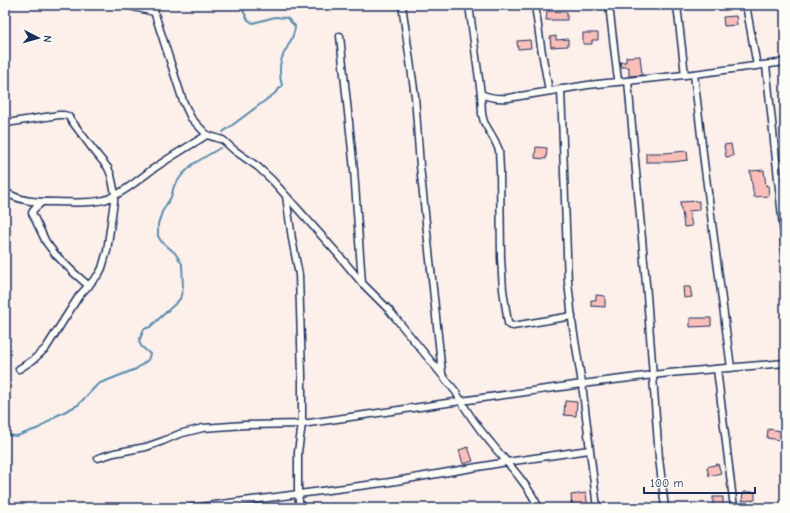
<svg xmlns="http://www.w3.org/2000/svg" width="790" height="513" font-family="'Comic Neue',sans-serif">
<rect width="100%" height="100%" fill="#fdf0eb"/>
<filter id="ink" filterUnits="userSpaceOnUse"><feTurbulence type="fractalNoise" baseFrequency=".025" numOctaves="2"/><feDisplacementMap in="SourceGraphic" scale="8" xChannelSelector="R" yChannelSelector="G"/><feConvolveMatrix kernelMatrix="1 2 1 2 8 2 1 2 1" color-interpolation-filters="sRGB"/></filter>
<g filter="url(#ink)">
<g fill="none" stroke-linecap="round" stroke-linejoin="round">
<g stroke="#598cae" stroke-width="2">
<path d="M 223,132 L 274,94 L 282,86 C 280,78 279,69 281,61 C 284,49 295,39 295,26 L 287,18 L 275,17 L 253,23 L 248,20 L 240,5"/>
<path d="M 5,435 L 17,436 L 39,428 L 56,416 L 78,405 L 98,384 L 136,369 L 148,360 L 150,354 L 141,346 L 139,341 L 144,329 L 150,327 L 175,304 L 180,299 L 183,288 L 182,264 L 175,253 L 161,241 L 158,236 L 158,224 L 162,212 L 171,197 L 174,186 L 182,175 L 193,164 L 220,148"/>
</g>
</g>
<g fill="#fbbfb9" stroke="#1b2f5e">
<path d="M 547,11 L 567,12 L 567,20 L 546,20 Z"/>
<path d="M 736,16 L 737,25 L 724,26 L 723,17 Z"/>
<path d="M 583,33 L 598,33 L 598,40 L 592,40 L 592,44 L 583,44 Z"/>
<path d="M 556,36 L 556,40 L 568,39 L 568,46 L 551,47 L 550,37 Z"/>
<path d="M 530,40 L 531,48 L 518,49 L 517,41 Z"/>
<path d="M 640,56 L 642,75 L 629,76 L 629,67 L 621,67 L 620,62 L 626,62 L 626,57 Z"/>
<path d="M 731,144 L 733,156 L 726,157 L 724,145 Z"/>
<path d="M 536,147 L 547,148 L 546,159 L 535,158 Z"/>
<path d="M 687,151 L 688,160 L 672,162 L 646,162 L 646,153 L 665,153 Z"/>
<path d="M 764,170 L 766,186 L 768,185 L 769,196 L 754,197 L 750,171 Z"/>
<path d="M 699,201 L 699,210 L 689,211 L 692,226 L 684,227 L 682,211 L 681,211 L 680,202 Z"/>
<path d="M 683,287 L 690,287 L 692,297 L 684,298 Z"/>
<path d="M 596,295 L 605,296 L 605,307 L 591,306 L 591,300 L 596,300 Z"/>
<path d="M 690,318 L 711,318 L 711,326 L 690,327 Z"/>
<path d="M 565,401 L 577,402 L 576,416 L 564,415 Z"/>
<path d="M 768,429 L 782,431 L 781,440 L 767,438 Z"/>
<path d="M 468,447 L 473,461 L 463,464 L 459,450 Z"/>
<path d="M 718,464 L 721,473 L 709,476 L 707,467 Z"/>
<path d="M 743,492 L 755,492 L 755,500 L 742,501 Z"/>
<path d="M 586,493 L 588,508 L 572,508 L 571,495 Z"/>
<rect x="713" y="497" width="10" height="11"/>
</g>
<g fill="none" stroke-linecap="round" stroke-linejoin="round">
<g stroke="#1b2f5e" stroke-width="9">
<g id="minor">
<path d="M 125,5 L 154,12"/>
<path d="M 152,5 L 183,101 L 191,118 L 207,135 L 223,140 L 234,150 L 258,167 L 272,180 L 337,253 L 362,283 L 389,310 L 456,392 C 465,409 478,428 491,443 C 508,464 527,483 539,508"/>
<path d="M 402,5 L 415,96 L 420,166 L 442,373"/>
<path d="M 469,5 L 481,94 L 482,114 L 484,122 L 495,141 L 499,150 L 500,170 L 501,258 L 503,290 L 508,323 L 509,325 L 513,326 L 572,316"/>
<path d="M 535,5 L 541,47 L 549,91"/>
<path d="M 609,5 L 618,81"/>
<path d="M 677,5 L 685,75"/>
<path d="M 746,5 L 757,66"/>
<path d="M 5,6 L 8,5"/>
<path d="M 340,36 L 354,170 L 362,283"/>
<path d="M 766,65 L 784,236 L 785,251"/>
<path d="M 694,74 L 704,162 L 731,368"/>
<path d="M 628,81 L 647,295 L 659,458 L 665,508"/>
<path d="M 561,89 L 568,282 L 573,328 L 582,384 L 597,508"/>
<path d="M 481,94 C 490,98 498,99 508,98 L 588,85 L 694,74 L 785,62"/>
<path d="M 5,113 L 6,123 L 5,123"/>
<path d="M 6,123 L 59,115 L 64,115 L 68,116 L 92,148 L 108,168 L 111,175 L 115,194 L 107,251 L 102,268 L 99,274 L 79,296 L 46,348 L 33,360 L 19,369"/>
<path d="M 5,192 C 22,202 36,202 55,202 C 71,202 88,204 104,200 C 121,195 138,180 153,169 C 170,157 189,146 207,135"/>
<path d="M 286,196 L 292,239 L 299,275 L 302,375 L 302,424 L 298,452 L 298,494 L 300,508"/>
<path d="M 42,202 L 34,209 L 32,213 L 46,242 L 55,254 L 74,273 L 89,286"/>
<path d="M 717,369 L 734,508"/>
<path d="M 98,458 L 114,453 L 146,447 L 163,441 L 179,434 L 203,428 L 245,425 L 302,424 L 461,401 L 582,384 L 669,373 L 785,363"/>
<path d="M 191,508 L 390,482 L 507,462 L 589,450"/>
</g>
</g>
<use href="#minor" stroke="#fdfcf7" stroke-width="6"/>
</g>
</g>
<rect width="790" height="513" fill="none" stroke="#fdfcf7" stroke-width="20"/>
<rect x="10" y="10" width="770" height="493" fill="none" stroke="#1b2f5e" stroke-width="1.5" filter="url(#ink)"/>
<g transform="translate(38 38) rotate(96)" stroke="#fdfcf7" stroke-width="3" paint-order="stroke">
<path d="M0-3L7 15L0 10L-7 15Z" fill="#1b2f5e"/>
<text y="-6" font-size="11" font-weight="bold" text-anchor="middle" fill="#1b2f5e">N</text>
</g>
<path d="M644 487v6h111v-6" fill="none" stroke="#1b2f5e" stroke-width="2"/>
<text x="650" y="487" font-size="12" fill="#1b2f5e" stroke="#fdfcf7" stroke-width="3" paint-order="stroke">100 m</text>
</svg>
